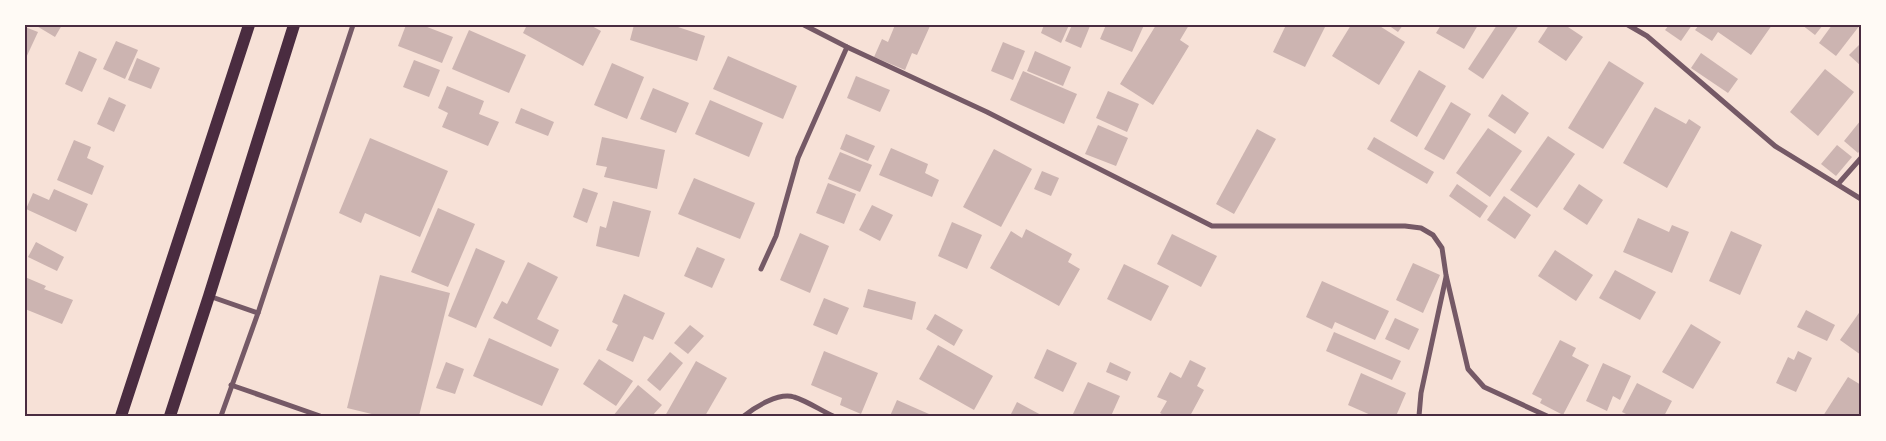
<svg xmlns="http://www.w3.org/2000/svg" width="1886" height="441" font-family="Ubuntu,sans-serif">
<rect width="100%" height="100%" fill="#f7e1d7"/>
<g fill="#ccb4b1">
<path d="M 35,25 L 62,25 L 55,37 Z"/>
<path d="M 406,25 L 422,25 L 453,37 L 442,63 L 398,46 Z"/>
<path d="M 527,25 L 590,25 L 601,31 L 583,66 L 523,33 Z"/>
<path d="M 634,25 L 672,25 L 705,36 L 697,61 L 630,40 Z"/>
<path d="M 895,25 L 930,26 L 917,55 L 912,53 L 905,70 L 874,57 L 882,39 L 888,42 Z"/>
<path d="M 1044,25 L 1069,25 L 1061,43 L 1041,33 Z"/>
<path d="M 1072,25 L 1090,26 L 1081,48 L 1065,41 Z"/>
<path d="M 1106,25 L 1144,25 L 1132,52 L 1100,39 Z"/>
<path d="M 1156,25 L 1189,25 L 1180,40 L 1189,46 L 1153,105 L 1120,84 Z"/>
<path d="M 1286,25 L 1326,25 L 1305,67 L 1273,52 Z"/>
<path d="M 1351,25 L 1378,25 L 1405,42 L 1379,85 L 1332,56 Z"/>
<path d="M 1388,25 L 1403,25 L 1398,32 Z"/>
<path d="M 1441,25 L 1478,25 L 1464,49 L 1436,33 Z"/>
<path d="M 1497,25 L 1519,25 L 1483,79 L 1468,69 Z"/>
<path d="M 1549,25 L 1565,25 L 1583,37 L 1566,61 L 1538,42 Z"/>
<path d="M 1669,25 L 1692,25 L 1681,41 L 1665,30 Z"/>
<path d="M 1699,25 L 1772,25 L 1751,55 L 1718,32 L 1712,41 L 1695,30 Z"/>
<path d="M 1802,25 L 1823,25 L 1815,35 Z"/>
<path d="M 1832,25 L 1860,25 L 1836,56 L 1819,43 Z"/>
<path d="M 25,27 L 38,32 L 25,60 Z"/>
<path d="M 469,30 L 526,55 L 509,93 L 452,69 Z"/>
<path d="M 116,41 L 138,50 L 125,79 L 103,69 Z"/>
<path d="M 1003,42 L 1025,51 L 1013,80 L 991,71 Z"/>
<path d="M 1861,43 L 1861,66 L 1849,55 Z"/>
<path d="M 79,51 L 97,59 L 82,92 L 65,84 Z"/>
<path d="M 1035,51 L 1071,67 L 1063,86 L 1027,71 Z"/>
<path d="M 1701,53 L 1738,79 L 1728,93 L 1691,68 Z"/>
<path d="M 728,56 L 797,86 L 783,119 L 713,89 Z"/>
<path d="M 137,58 L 160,68 L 151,89 L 128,80 Z"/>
<path d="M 414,60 L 440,70 L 429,97 L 403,87 Z"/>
<path d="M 1609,61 L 1644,83 L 1603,149 L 1568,128 Z"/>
<path d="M 612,63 L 644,77 L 627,119 L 594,105 Z"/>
<path d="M 1825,69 L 1854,92 L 1818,136 L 1790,112 Z"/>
<path d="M 1419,70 L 1446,86 L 1417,137 L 1390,121 Z"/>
<path d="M 1023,71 L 1077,94 L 1064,124 L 1010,100 Z"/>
<path d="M 856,76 L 890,90 L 880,112 L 847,98 Z"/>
<path d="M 447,86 L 484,101 L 479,114 L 499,122 L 488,146 L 442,127 L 448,113 L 438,108 Z"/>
<path d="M 653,88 L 689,103 L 676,133 L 640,119 Z"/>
<path d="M 1108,91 L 1139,104 L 1127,132 L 1096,118 Z"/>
<path d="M 1502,94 L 1529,113 L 1515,134 L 1488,116 Z"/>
<path d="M 109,97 L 126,105 L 114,132 L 97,124 Z"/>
<path d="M 710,100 L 763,123 L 749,157 L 695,134 Z"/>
<path d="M 1451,102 L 1471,114 L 1444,160 L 1424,149 Z"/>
<path d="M 1655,107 L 1686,124 L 1689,119 L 1701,127 L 1667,188 L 1623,163 Z"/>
<path d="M 521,108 L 554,122 L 548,136 L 515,123 Z"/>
<path d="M 1861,120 L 1861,149 L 1858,153 L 1844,141 Z"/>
<path d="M 1098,125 L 1128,138 L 1116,166 L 1085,154 Z"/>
<path d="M 1488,128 L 1522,151 L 1490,197 L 1456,173 Z"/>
<path d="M 1257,129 L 1276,139 L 1234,214 L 1216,204 Z"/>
<path d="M 846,134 L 875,146 L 868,161 L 840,149 Z"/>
<path d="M 1548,136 L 1575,154 L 1537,208 L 1510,190 Z"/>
<path d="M 602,137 L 665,150 L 657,189 L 604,177 L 607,167 L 596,165 Z"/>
<path d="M 1374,137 L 1434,172 L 1427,184 L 1367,149 Z"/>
<path d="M 370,138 L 448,171 L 420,237 L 365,213 L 361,223 L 339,213 Z"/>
<path d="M 74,140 L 91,147 L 87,158 L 104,166 L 92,195 L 57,180 Z"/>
<path d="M 1837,145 L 1852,157 L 1836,176 L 1821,164 Z"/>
<path d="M 891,148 L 928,164 L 925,173 L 939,180 L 932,197 L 879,175 Z"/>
<path d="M 994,149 L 1032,169 L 1001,227 L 963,207 Z"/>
<path d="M 840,152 L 872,165 L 860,192 L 828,179 Z"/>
<path d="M 1042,171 L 1059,178 L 1051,196 L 1034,189 Z"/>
<path d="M 694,178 L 755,203 L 740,239 L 678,214 Z"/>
<path d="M 828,183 L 856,194 L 844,224 L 816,213 Z"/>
<path d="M 1457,184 L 1488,206 L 1480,218 L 1449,196 Z"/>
<path d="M 1579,184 L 1603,200 L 1587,225 L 1563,209 Z"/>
<path d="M 583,188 L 598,193 L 587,223 L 573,217 Z"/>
<path d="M 54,189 L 88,204 L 76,232 L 26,209 L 33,193 L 49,200 Z"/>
<path d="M 1504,196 L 1531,215 L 1515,239 L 1487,220 Z"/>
<path d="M 613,201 L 651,211 L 639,257 L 596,246 L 600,226 L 606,228 Z"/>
<path d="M 872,205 L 893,215 L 880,241 L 859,230 Z"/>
<path d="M 438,208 L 475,224 L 448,287 L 411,272 Z"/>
<path d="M 1638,218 L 1669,232 L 1672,225 L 1689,232 L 1672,273 L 1623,252 Z"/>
<path d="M 952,222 L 982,235 L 967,269 L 938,256 Z"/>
<path d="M 1026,229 L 1072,254 L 1068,262 L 1080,269 L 1059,306 L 990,268 L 1011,231 L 1022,238 Z"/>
<path d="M 1731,231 L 1762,245 L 1740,295 L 1709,281 Z"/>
<path d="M 800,233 L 829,246 L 810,293 L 780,280 Z"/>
<path d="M 1172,234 L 1217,256 L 1201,287 L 1157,264 Z"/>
<path d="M 36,242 L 64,257 L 57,271 L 28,257 Z"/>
<path d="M 697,247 L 725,259 L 712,288 L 684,276 Z"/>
<path d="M 476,248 L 505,261 L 476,328 L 448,316 Z"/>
<path d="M 1555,250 L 1593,275 L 1576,301 L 1538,276 Z"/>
<path d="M 528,262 L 558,277 L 537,319 L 559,330 L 551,347 L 493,318 L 502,301 L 507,304 Z"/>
<path d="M 1413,263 L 1440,275 L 1423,313 L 1396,300 Z"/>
<path d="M 1124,264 L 1169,286 L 1151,321 L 1107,299 Z"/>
<path d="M 1615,270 L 1656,292 L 1640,320 L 1599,298 Z"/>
<path d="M 380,275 L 450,293 L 419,416 L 380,416 L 347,408 Z"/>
<path d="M 25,277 L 46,286 L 44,289 L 73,300 L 62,324 L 25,309 Z"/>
<path d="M 1322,281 L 1389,311 L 1375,340 L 1335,322 L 1332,329 L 1306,317 Z"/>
<path d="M 868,289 L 916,302 L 912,320 L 863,307 Z"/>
<path d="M 624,294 L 665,313 L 653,340 L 644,336 L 633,362 L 606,350 L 618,325 L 612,322 Z"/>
<path d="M 824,298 L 849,308 L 837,335 L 813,325 Z"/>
<path d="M 1806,310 L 1835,325 L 1827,341 L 1797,327 Z"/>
<path d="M 1861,310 L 1861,355 L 1840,340 Z"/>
<path d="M 935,314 L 963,330 L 954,346 L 926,329 Z"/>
<path d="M 1395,318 L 1419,329 L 1409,350 L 1385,339 Z"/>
<path d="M 1691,324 L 1721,342 L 1693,389 L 1662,372 Z"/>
<path d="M 690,325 L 704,336 L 688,354 L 674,343 Z"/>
<path d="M 1334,332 L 1401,361 L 1392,380 L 1326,351 Z"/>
<path d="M 489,338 L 559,369 L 542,406 L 473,376 Z"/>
<path d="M 1560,340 L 1576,348 L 1572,356 L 1589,365 L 1563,415 L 1540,403 L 1542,399 L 1532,394 Z"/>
<path d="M 938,345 L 993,376 L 974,410 L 919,379 Z"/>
<path d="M 1047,349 L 1077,363 L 1063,392 L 1034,378 Z"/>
<path d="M 824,351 L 878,373 L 861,414 L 840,405 L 842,398 L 811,385 Z"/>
<path d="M 1798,351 L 1812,358 L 1796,392 L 1776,383 L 1788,357 L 1794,360 Z"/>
<path d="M 670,352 L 683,363 L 660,391 L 647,380 Z"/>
<path d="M 599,359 L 633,381 L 616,406 L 583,384 Z"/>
<path d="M 1190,360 L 1206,368 L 1197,386 L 1204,390 L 1190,416 L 1166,416 L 1160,413 L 1167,401 L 1157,397 L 1170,372 L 1181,378 Z"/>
<path d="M 696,361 L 727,378 L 705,416 L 665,416 Z"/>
<path d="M 446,362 L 464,369 L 455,394 L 436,388 Z"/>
<path d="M 1110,362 L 1131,372 L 1127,381 L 1106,372 Z"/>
<path d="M 1603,363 L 1631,376 L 1620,400 L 1613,396 L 1607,411 L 1586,401 Z"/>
<path d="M 1361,373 L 1406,393 L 1396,416 L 1373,416 L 1348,405 Z"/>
<path d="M 1848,377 L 1861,385 L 1861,416 L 1823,416 Z"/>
<path d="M 1088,382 L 1120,396 L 1111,416 L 1072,416 Z"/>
<path d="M 1637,383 L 1672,401 L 1664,416 L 1630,416 L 1622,412 Z"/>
<path d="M 638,385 L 662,405 L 652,416 L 613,416 Z"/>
<path d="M 897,400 L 929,414 L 928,416 L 890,416 Z"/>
<path d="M 1017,402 L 1043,416 L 1010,416 Z"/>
</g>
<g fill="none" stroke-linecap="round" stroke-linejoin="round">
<g stroke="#755966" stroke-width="5">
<path d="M 804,25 L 847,47 L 987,112 L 1212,226 L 1405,226 L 1421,228 L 1433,235 L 1442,248 L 1446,275 L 1468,369 L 1484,387 L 1547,416"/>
<path d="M 1628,25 L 1647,36 L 1775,146 L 1861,199"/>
<path d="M 1838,184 L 1861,158"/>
<path d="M 761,269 L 776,236 L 798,158 L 847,47"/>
<path d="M 209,296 L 258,313"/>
<path d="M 231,385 L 320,416"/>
<path d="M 221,416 L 258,313 L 353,25"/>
<path d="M 744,416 C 755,407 779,392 794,397 C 807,401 820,410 833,416"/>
<path d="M 1419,416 L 1421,393 L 1446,277"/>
</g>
<g stroke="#4a2c40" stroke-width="12">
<path d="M 121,416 L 249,25"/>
<path d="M 170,416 L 209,296 L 294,25"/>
</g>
</g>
<rect width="1886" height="441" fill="none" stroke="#fffaf5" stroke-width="52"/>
<rect x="26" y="26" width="1834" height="389" fill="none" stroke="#4a2c40" stroke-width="2"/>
</svg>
